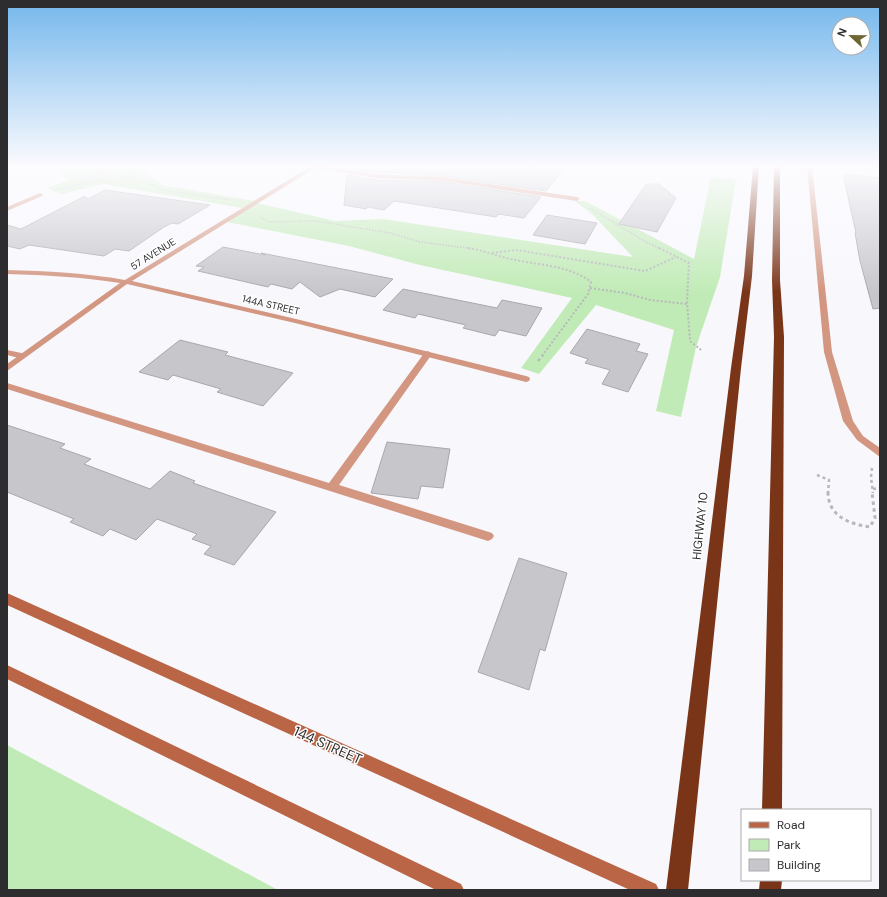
<svg xmlns="http://www.w3.org/2000/svg" width="887" height="897" font-family="'DM Sans',sans-serif">
<rect width="100%" height="100%" fill="#f8f7fc"/>
<g fill="#c1ebb6">
<path d="M 56,166 L 139,166 L 162,185 L 254,201 L 242,208 L 104,184 L 61,194 L 47,188 L 69,180 Z"/>
<path d="M 711,177 L 736,179 L 720,277 L 696,347 L 681,417 L 656,411 L 674,330 L 596,305 L 539,374 L 521,368 L 572,298 L 420,265 L 349,246 L 227,222 L 257,203 L 335,221 L 383,219 L 633,257 L 592,214 L 575,201 L 585,201 L 694,259 Z"/>
<path d="M 7,745 L 278,890 L 7,890 Z"/>
</g>
<g fill="#c7c6cb" stroke="#a8a7ac">
<path d="M 347,166 L 526,166 L 562,171 L 546,191 L 443,176 L 377,172 L 347,168 Z"/>
<path d="M 843,174 L 880,178 L 880,308 L 873,309 L 860,261 L 855,233 L 856,233 Z"/>
<path d="M 347,175 L 377,180 L 443,182 L 541,197 L 524,218 L 498,214 L 496,217 L 394,201 L 384,210 L 368,207 L 366,209 L 344,205 Z"/>
<path d="M 646,184 L 659,184 L 676,198 L 657,232 L 619,224 Z"/>
<path d="M 105,190 L 210,205 L 178,224 L 172,223 L 164,227 L 129,251 L 115,249 L 104,256 L 29,245 L 20,249 L 7,246 L 7,225 L 21,229 L 85,196 L 88,199 Z"/>
<path d="M 547,215 L 597,223 L 585,244 L 533,235 Z"/>
<path d="M 223,247 L 265,255 L 261,253 L 393,279 L 375,297 L 340,289 L 320,297 L 300,282 L 292,289 L 271,284 L 268,287 L 198,271 L 204,267 L 196,266 Z"/>
<path d="M 403,289 L 497,308 L 502,300 L 542,308 L 526,336 L 499,330 L 495,336 L 463,328 L 466,325 L 418,314 L 415,318 L 383,310 Z"/>
<path d="M 587,329 L 640,344 L 636,351 L 648,354 L 628,392 L 602,384 L 610,370 L 585,363 L 588,359 L 570,353 Z"/>
<path d="M 180,340 L 228,352 L 225,355 L 293,373 L 263,406 L 217,392 L 221,389 L 173,375 L 168,380 L 139,372 Z"/>
<path d="M 7,425 L 65,444 L 60,448 L 91,459 L 84,464 L 150,489 L 170,471 L 195,481 L 193,483 L 276,512 L 234,565 L 204,554 L 211,546 L 192,539 L 197,534 L 157,519 L 136,540 L 110,529 L 103,536 L 70,522 L 74,519 L 7,492 Z"/>
<path d="M 387,442 L 450,449 L 443,488 L 421,486 L 418,499 L 371,493 Z"/>
<path d="M 519,558 L 567,573 L 545,651 L 540,649 L 529,690 L 478,672 Z"/>
</g>
<g fill="none" stroke-linecap="round" stroke-linejoin="round">
<g stroke="#b8b8bc" stroke-width="1.5" stroke-dasharray="1.5 1.5" stroke-linecap="butt">
<path d="M 123,166 L 134,178"/>
<path d="M 89,180 L 113,166"/>
<path d="M 55,190 L 101,179 L 134,178 L 142,180 L 162,190 L 230,200"/>
<path d="M 590,208 L 646,242 L 661,249"/>
<path d="M 260,217 L 269,222 L 316,221 L 390,233 L 420,242 L 475,249"/>
</g>
<g stroke="#b8b8bc" stroke-width="2" stroke-dasharray="2 2" stroke-linecap="butt">
<path d="M 468,248 C 483,250 496,256 511,259 C 536,265 570,265 591,282 L 588,294 L 542,356"/>
<path d="M 659,248 L 689,263 L 687,301 L 690,341 L 701,350"/>
<path d="M 492,253 L 516,250 L 645,271 L 676,257"/>
<path d="M 590,288 L 625,293 L 650,300 L 687,304"/>
</g>
<g stroke="#b8b8bc" stroke-width="2.5" stroke-dasharray="3 3" stroke-linecap="butt">
<path d="M 538,361 L 543,355"/>
<path d="M 872,468 L 871,477 L 873,493"/>
<path d="M 817,475 L 829,480 L 828,493"/>
<path d="M 873,489 L 880,488"/>
</g>
<path stroke="#b8b8bc" stroke-width="3" stroke-dasharray="3.5 3.5" stroke-linecap="butt" d="M 828,492 C 828,516 849,524 870,527 L 875,518 L 872,492"/>
<g fill="#d29681" fill-rule="evenodd">
<path d="M 7,350 L 26,354 L 27,356 L 23,359 L 7,355 Z"/>
<path d="M 428,351 L 432,354 L 339,485 L 492,533 L 494,536 L 492,539 L 488,541 L 7,389 L 7,383 L 329,483 L 425,352 Z"/>
</g>
<g fill="#d29681" fill-rule="evenodd">
<path d="M 311,166 L 322,166 L 377,174 L 443,177 L 577,197 L 580,199 L 577,201 L 443,181 L 377,178 L 315,168 L 132,281 L 296,319 L 526,376 L 529,377 L 530,379 L 529,381 L 526,382 L 295,323 L 127,284 L 7,371 L 7,364 L 120,283 C 82,277 45,275 7,274 L 7,270 C 47,271 86,273 125,280 Z"/>
<path d="M 807,166 L 812,166 L 832,352 L 853,421 L 863,436 L 880,448 L 880,457 L 857,440 L 843,421 L 824,352 Z"/>
<path d="M 40,193 L 43,195 L 42,196 L 7,211 L 7,207 Z"/>
</g>
<g fill="#ba6545" fill-rule="evenodd">
<path d="M 7,593 L 656,884 L 659,890 L 630,890 L 7,605 Z"/>
<path d="M 7,665 L 461,884 L 464,890 L 436,890 L 7,679 Z"/>
</g>
<g fill="#7a3519" fill-rule="evenodd">
<path d="M 753,166 L 759,166 L 752,276 L 741,368 L 688,890 L 666,890 L 731,368 L 744,276 Z"/>
<path d="M 774,166 L 780,166 L 780,280 L 784,337 L 782,810 L 762,810 L 774,337 L 772,280 Z"/>
<path d="M 760,880 L 782,880 L 781,890 L 759,890 Z"/>
</g>
</g>
<linearGradient id="sky" x2="0" y2="1"><stop stop-color="#74b7ec"/><stop offset="0.57" stop-color="#fcfbfe"/><stop offset="1" stop-color="#fcfbfe" stop-opacity="0"/></linearGradient>
<rect width="887" height="292" fill="url(#sky)"/>
<g text-anchor="middle" dominant-baseline="central" stroke-width="3" stroke-linejoin="round" paint-order="stroke">
<g font-size="10" fill="#2d2d2f" stroke="#fff">
<text transform="translate(153 254) rotate(-32)">57 AVENUE</text>
<text transform="translate(271 305) rotate(13)">144A STREET</text>
</g>
<g font-size="12" fill="#2d2d2f" stroke="#fff">
<text transform="translate(700 526) rotate(-84)">HIGHWAY 10</text>
</g>
<g font-size="14" fill="#2d2d2f" stroke="#fff">
<text transform="translate(328 745) rotate(24)">144 STREET</text>
</g>
</g>
<rect width="887" height="897" fill="none" stroke="#2d2d2f" stroke-width="16"/>
<rect x="741" y="809" width="130" height="72" fill="#ffffff" stroke="#ababac"/>
<rect x="749" y="822" width="20" height="6" fill="#ba6545" stroke="#ababac"/>
<text x="777" y="829" font-size="12" fill="#2d2d2f">Road</text>
<rect x="749" y="839" width="20" height="12" fill="#c1ebb6" stroke="#ababac"/>
<text x="777" y="849" font-size="12" fill="#2d2d2f">Park</text>
<rect x="749" y="859" width="20" height="12" fill="#c7c6cb" stroke="#ababac"/>
<text x="777" y="869" font-size="12" fill="#2d2d2f">Building</text>
<g transform="translate(851 36) rotate(292)"><circle r="19" fill="#ffffff" stroke="#ababac"/>
<path d="M0-3L7 15L0 10L-7 15Z" fill="#6e6733"/>
<text y="-6" font-size="11" font-weight="bold" text-anchor="middle" fill="#2d2d2f">N</text>
</g>
</svg>
